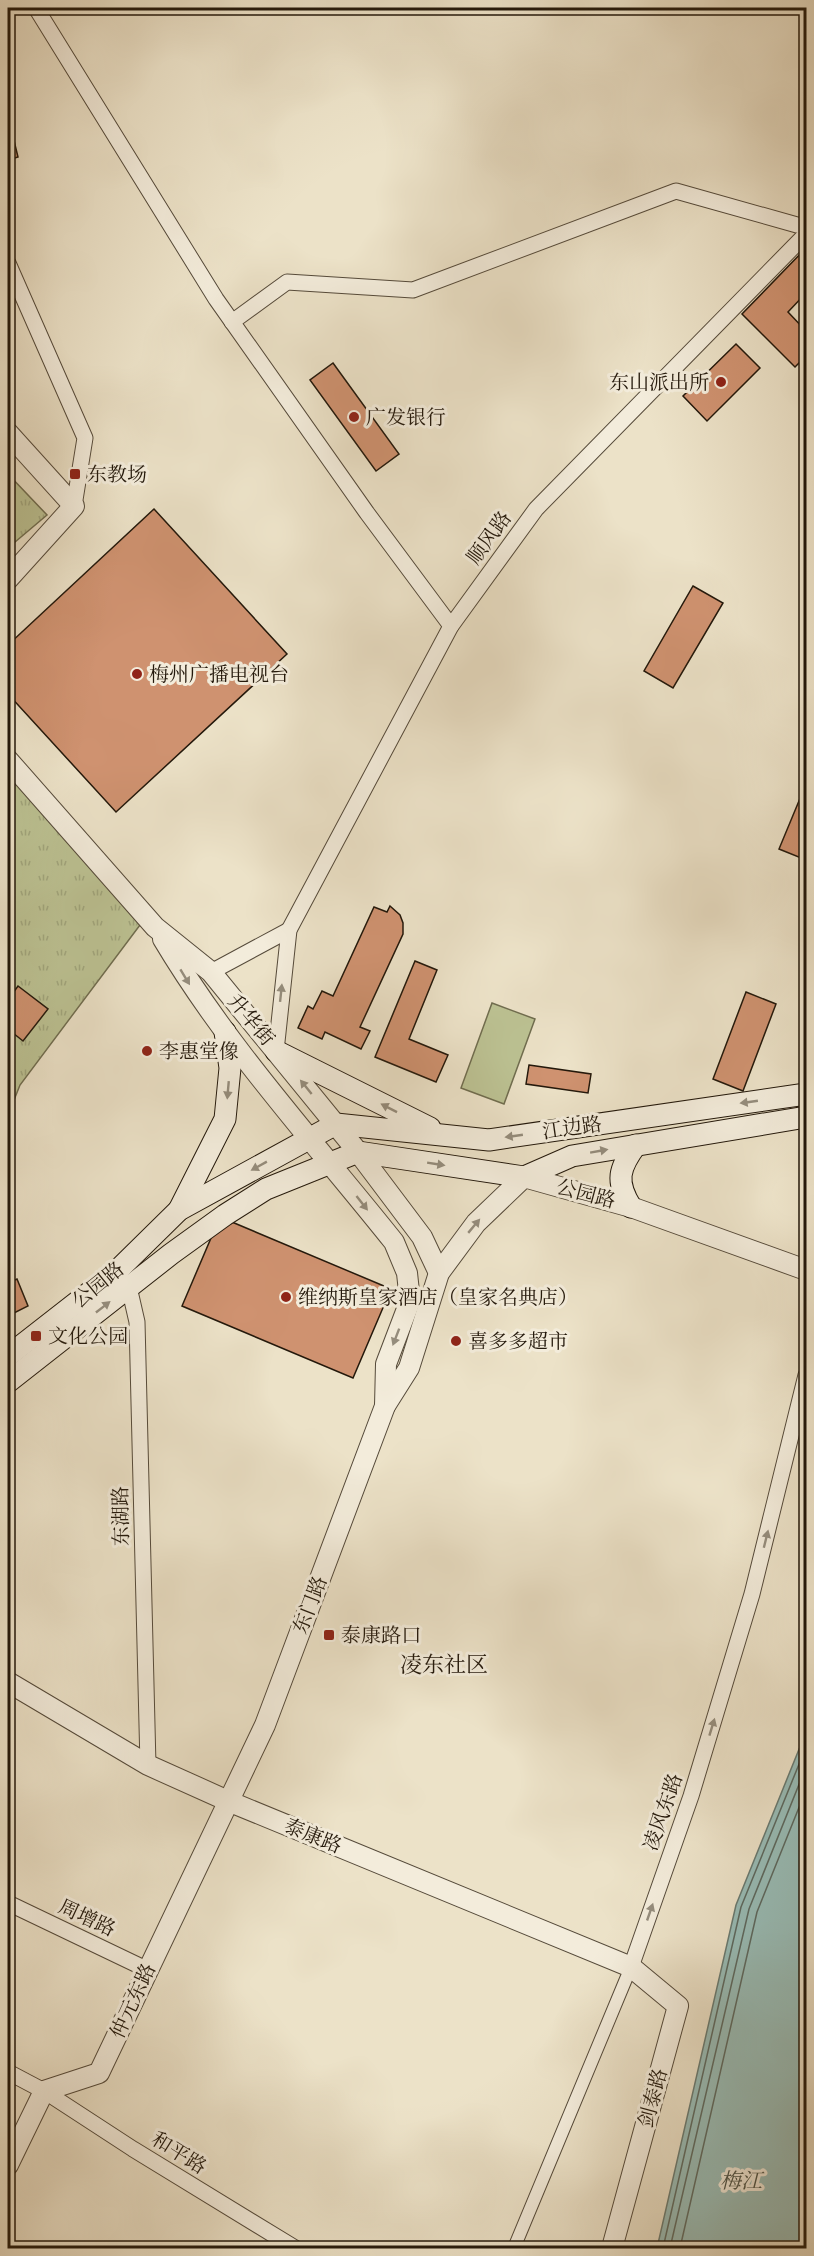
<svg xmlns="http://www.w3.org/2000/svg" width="814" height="2256" font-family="'IM FELL French Canon','Noto Serif SC',serif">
<defs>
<pattern id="park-tufts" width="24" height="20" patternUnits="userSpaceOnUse" patternTransform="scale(1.5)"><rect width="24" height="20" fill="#bcc293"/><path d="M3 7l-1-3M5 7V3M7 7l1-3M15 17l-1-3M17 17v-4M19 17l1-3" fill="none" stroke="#a1a67d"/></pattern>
</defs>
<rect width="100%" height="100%" fill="#ece2c8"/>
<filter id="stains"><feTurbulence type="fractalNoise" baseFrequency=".00333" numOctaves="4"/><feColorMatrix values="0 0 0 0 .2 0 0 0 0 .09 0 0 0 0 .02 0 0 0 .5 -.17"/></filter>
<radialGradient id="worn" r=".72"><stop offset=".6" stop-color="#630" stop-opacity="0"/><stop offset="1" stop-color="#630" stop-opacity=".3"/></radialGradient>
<g fill="url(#park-tufts)" stroke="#706d4f" stroke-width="1.5">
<path d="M 8,474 L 47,515 L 8,548 Z"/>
<path d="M 8,754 L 146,917 L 20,1085 L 8,1115 Z"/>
</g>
<path fill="#bcc293" stroke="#706d4f" stroke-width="1.5" d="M 492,1003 L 535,1019 L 504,1104 L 461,1088 Z"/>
<path fill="#99bdb7" stroke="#6a7b72" stroke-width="1.5" d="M 806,1732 L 806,2248 L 657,2248 L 736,1905 Z"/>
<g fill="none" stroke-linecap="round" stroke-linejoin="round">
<g stroke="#5e6a61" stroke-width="1.5">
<path d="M 663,2248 L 741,1907 L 806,1747"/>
<path d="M 670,2248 L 749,1909 L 806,1767"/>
<path d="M 680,2248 L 757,1912 L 806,1790"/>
</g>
</g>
<g fill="#cf9270" stroke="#23180b" stroke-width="1.5">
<path d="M 8,116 L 18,157 L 8,160 Z"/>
<path d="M 806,248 L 806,293 L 788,312 L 806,331 L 806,356 L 795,367 L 742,314 Z"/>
<path d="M 736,344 L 760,368 L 707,421 L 683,396 Z"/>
<path d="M 333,363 L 399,454 L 376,471 L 310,380 Z"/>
<path d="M 154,509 L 287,654 L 116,812 L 8,694 L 8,645 Z"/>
<path d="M 693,586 L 723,603 L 673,688 L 644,671 Z"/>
<path d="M 806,784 L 806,860 L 779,849 Z"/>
<path d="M 390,906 L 400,915 L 403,923 L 403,934 L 360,1027 L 370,1031 L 361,1049 L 325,1032 L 322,1039 L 298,1028 L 308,1006 L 313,1009 L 322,991 L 333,996 L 374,907 L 387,912 Z"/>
<path d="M 415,961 L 437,970 L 409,1039 L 448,1055 L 436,1082 L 375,1057 Z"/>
<path d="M 18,986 L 48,1009 L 23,1041 L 8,1029 L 8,1000 Z"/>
<path d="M 746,992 L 776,1004 L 743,1091 L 713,1079 Z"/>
<path d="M 529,1065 L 591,1074 L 588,1093 L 526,1084 Z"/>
<path d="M 220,1217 L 391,1289 L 353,1378 L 182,1306 Z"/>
<path d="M 17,1279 L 28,1306 L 8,1316 L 8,1283 Z"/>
</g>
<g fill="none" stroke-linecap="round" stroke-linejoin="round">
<g stroke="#554a3a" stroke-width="14">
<path id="pedestrian" d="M 514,2248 L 631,1967"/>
</g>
<g stroke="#554a3a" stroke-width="17">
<g id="minor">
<path d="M 36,8 L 216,299 L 367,513 L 451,626"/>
<path d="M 8,263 L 85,438 L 74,506"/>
<path d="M 232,322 L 287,282 L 413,290 L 676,191 L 797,225"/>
<path d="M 211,972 L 289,930"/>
<path d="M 276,1051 L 289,930 L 451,626 L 536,509 L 806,234"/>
<path d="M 124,1281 L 129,1287 L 137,1322 L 148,1765"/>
<path d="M 8,1903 L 148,1970"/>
<path d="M 631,1967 L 691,1796 L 752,1594 L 806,1375"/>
<path d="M 8,2072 L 44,2091 L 133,2149 L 295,2248"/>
</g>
</g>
<g stroke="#554a3a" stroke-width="22">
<g id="tertiary">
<path d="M 8,433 L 74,506 L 8,579"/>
<path d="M 8,760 L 155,927 L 211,972 L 358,1152 L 422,1237 L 439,1273"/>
<path d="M 163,939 C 228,1048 315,1143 394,1242 L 407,1273 L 410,1301 L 386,1364 L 385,1406"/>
<path d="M 8,1682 L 148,1765 L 228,1801 L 631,1967 L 678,2006 L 612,2248"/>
<path d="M 8,2165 L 44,2091 L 99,2073 L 265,1725 L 385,1406 L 409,1368 L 439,1273 L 476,1223 L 524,1177 L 631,1207 L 806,1270"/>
</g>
</g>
<g stroke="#23180b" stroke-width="23">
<g id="secondary">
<path d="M 276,1051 L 430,1128"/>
<path d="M 631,1207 C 615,1181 619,1168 636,1145"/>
<path d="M 179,1210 L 225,1119 L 230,1068 L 225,1032"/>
<path d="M 8,1356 L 117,1271 L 179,1210 L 336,1124 L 489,1140 L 806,1094"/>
<path d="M 8,1382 L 171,1254 L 225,1215 L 266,1189 L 358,1152 L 524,1177 L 572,1156 L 806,1117"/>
</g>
</g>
<use href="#pedestrian" stroke="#f3ecdb" stroke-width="12"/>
<use href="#minor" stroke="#f3ecdb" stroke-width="15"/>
<use href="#tertiary" stroke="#f3ecdb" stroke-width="20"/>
<use href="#secondary" stroke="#f3ecdb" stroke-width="21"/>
</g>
<defs><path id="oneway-solid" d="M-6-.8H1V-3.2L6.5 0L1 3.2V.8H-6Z" transform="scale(1.5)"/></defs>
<g fill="#958d7d">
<use href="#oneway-solid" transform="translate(185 977) rotate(59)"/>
<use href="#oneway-solid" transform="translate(281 993) rotate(-84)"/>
<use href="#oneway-solid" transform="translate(306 1087) rotate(-129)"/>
<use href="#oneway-solid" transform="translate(228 1090) rotate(95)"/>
<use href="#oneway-solid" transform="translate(749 1102) rotate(172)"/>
<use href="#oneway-solid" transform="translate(389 1108) rotate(-153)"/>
<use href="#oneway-solid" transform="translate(514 1136) rotate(172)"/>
<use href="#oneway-solid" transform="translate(599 1151) rotate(-10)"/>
<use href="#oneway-solid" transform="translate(436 1164) rotate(9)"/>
<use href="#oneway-solid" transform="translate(259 1166) rotate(151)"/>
<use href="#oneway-solid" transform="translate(362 1203) rotate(52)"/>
<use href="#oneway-solid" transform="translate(474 1226) rotate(-50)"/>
<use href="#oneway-solid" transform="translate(103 1307) rotate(-38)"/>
<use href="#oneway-solid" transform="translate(396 1337) rotate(111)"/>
<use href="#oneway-solid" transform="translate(766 1539) rotate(-76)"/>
<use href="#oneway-solid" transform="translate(712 1727) rotate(-73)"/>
<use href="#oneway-solid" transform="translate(650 1912) rotate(-71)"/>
</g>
<g fill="#8f2418" stroke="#f3ecdb" stroke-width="2">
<circle cx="721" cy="382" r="6"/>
<circle cx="354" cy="417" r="6"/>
<rect x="69" y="468" width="12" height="12" rx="3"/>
<circle cx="137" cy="674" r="6"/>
<circle cx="147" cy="1051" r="6"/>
<circle cx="286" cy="1297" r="6"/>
<rect x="30" y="1330" width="12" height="12" rx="3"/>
<circle cx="456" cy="1341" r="6"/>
<rect x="323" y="1629" width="12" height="12" rx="3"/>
</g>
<g text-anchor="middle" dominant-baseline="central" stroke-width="6" stroke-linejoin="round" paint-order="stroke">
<g font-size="20" fill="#23180b" stroke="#f3ecdb" text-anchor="start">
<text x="709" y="382" text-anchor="end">东山派出所</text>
<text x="366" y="417">广发银行</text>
<text x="87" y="474">东教场</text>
<text x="149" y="674">梅州广播电视台</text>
<text x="159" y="1051">李惠堂像</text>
<text x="298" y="1297">维纳斯皇家酒店（皇家名典店）</text>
<text x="48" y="1336">文化公园</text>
<text x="468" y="1341">喜多多超市</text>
<text x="341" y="1635">泰康路口</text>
</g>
<g font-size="20" fill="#23180b" stroke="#f3ecdb">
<text transform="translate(489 538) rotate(-54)">顺风路</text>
<text transform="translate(251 1020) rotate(50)">升华街</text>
<text transform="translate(572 1128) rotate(-8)">江边路</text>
<text transform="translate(586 1194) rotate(15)">公园路</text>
<text transform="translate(98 1285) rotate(-39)">公园路</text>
<text transform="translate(121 1516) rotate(-91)">东湖路</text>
<text transform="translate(310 1605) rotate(-69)">东门路</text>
<text transform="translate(663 1812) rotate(-71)">凌风东路</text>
<text transform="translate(313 1836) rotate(22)">泰康路</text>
<text transform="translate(87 1918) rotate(25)">周增路</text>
<text transform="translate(133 2001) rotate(-65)">仲元东路</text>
<text transform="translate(653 2098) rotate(-75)">剑泰路</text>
<text transform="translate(179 2153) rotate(32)">和平路</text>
</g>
<g font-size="21" font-style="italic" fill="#4c5247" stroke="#f3ecdb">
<text x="741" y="2181">梅江</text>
</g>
<g font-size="22" fill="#23180b" stroke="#f3ecdb">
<text x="444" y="1665">凌东社区</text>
</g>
</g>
<rect width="814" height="2256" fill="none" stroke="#ece2c8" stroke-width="30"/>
<rect x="9" y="9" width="796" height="2238" fill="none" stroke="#23180b" stroke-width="3"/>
<rect x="15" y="15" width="784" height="2226" fill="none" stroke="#23180b" stroke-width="1.5"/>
<rect width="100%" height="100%" filter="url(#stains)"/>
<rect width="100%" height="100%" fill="url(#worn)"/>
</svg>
